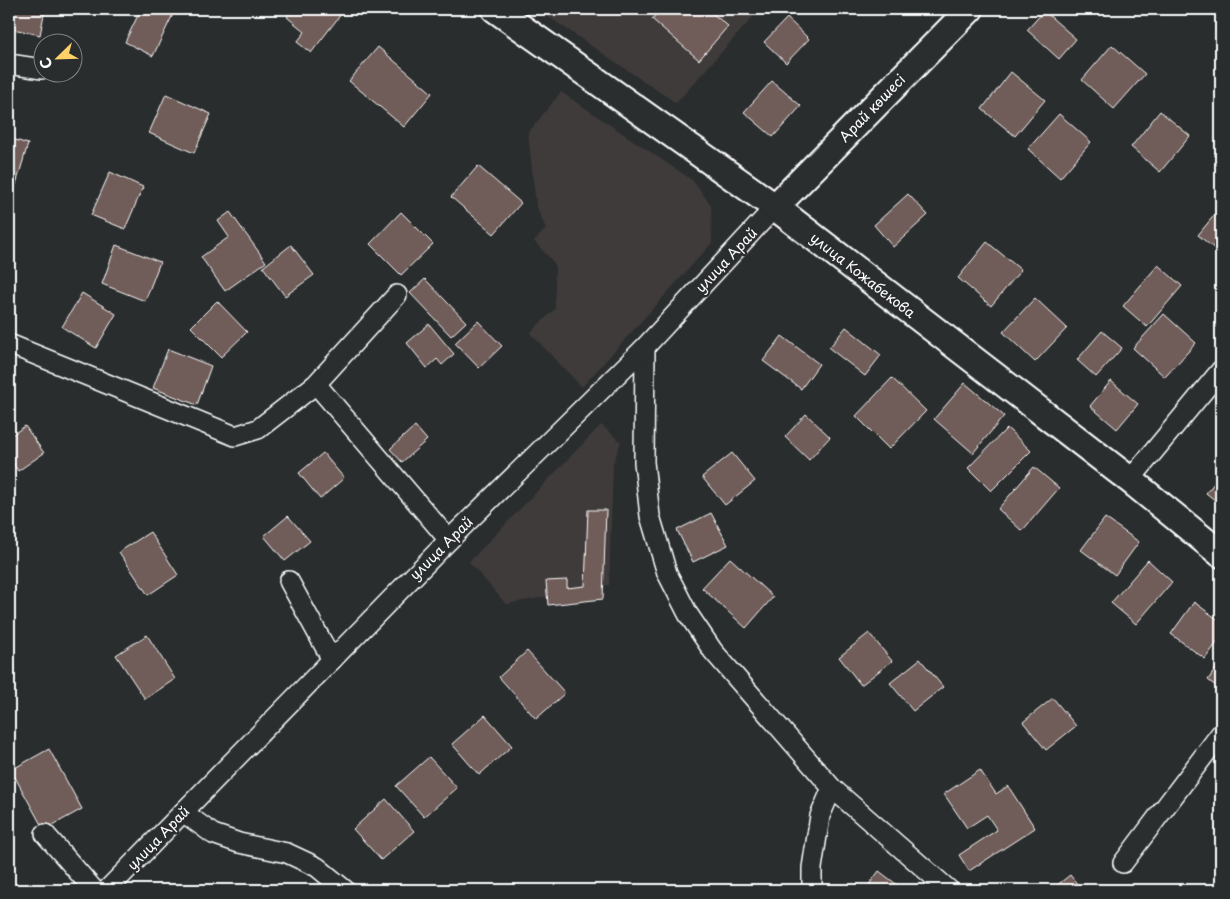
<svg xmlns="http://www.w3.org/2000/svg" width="1230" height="899" font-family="'Playpen Sans',sans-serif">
<rect width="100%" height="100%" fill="#2a2d2e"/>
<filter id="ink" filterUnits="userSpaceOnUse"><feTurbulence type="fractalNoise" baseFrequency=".02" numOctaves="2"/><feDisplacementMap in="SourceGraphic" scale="10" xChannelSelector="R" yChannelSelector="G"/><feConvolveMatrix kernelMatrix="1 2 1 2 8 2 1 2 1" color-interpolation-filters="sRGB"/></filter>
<g filter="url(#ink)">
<g fill="#3f3b3b">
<path d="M 537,9 L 760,9 L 676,103 Z"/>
<path d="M 561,92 L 692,180 L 711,205 L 712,243 L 582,387 L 530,333 L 555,309 L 555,264 L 534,241 L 546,229 L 536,205 L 528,133 Z"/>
<path d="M 601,425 L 621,442 L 613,463 L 609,585 L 506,604 L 469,562 Z"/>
</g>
<g fill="#6f5c58" stroke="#fff">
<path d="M 9,9 L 45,9 L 40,35 L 9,28 Z"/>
<path d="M 141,9 L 172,9 L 175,10 L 153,56 L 125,42 Z"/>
<path d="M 293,9 L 345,9 L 311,53 L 297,42 L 305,32 L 287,17 Z"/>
<path d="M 661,9 L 707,9 L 728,26 L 699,60 L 652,19 Z"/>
<path d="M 1044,11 L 1076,39 L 1059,59 L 1027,30 Z"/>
<path d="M 787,18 L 809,39 L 786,63 L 764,42 Z"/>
<path d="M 1112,45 L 1145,74 L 1114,109 L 1082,80 Z"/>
<path d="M 378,47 L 432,93 L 404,127 L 349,81 Z"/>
<path d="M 1011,72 L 1045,100 L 1015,136 L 982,109 Z"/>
<path d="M 772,81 L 801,106 L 773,137 L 744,112 Z"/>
<path d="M 166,94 L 211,114 L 194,153 L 149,133 Z"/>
<path d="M 1160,111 L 1190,136 L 1160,172 L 1131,147 Z"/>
<path d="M 1059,114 L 1091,142 L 1060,178 L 1028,149 Z"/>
<path d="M 9,138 L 28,144 L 14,191 L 9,189 Z"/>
<path d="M 478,166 L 521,203 L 494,234 L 451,197 Z"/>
<path d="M 110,172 L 143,187 L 125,229 L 91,215 Z"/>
<path d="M 908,194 L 928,215 L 893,247 L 874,225 Z"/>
<path d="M 1221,207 L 1221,254 L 1198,235 Z"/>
<path d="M 230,212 L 266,262 L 225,291 L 201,257 L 229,237 L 218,221 Z"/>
<path d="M 401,212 L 433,244 L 401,275 L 370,244 Z"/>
<path d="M 987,242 L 1021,270 L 991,306 L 958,278 Z"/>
<path d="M 116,245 L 160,262 L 145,301 L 102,284 Z"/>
<path d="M 291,245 L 314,275 L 285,296 L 263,267 Z"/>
<path d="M 1158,265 L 1182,286 L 1147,327 L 1123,306 Z"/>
<path d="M 425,279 L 466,322 L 451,336 L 410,293 Z"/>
<path d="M 82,293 L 116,314 L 96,348 L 62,327 Z"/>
<path d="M 1035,298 L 1067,328 L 1035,362 L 1003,332 Z"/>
<path d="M 217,301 L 247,332 L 221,357 L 191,327 Z"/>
<path d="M 1164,314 L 1196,343 L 1165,377 L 1133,348 Z"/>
<path d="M 478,321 L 502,346 L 479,368 L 455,343 Z"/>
<path d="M 429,324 L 454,354 L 442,365 L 437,359 L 427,368 L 407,343 Z"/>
<path d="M 846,327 L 881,355 L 865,376 L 829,348 Z"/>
<path d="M 1102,331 L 1122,348 L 1096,377 L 1077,360 Z"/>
<path d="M 782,336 L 819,364 L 801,389 L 763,361 Z"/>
<path d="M 168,349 L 211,366 L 197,405 L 153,388 Z"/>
<path d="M 892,378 L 926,411 L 889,449 L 856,416 Z"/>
<path d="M 1111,381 L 1138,404 L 1117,429 L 1090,406 Z"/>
<path d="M 965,383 L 1004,416 L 973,453 L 934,419 Z"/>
<path d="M 806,414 L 830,437 L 809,460 L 785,437 Z"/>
<path d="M 25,426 L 44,453 L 18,471 L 9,457 L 9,437 Z"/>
<path d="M 415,426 L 427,440 L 402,462 L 390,449 Z"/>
<path d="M 1007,428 L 1031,451 L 991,491 L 968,468 Z"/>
<path d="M 323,453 L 344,478 L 320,499 L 299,473 Z"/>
<path d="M 732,453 L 755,481 L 725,505 L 702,477 Z"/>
<path d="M 1034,467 L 1059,488 L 1022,531 L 998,509 Z"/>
<path d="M 1221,475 L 1221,505 L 1206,493 Z"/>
<path d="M 588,510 L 606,510 L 603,599 L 548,605 L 546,581 L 567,580 L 567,588 L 585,586 Z"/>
<path d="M 711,513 L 728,545 L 693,562 L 677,530 Z"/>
<path d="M 288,516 L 310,541 L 285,561 L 264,536 Z"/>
<path d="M 1105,518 L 1139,542 L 1115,575 L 1081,550 Z"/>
<path d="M 150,532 L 178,575 L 148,595 L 119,552 Z"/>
<path d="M 730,558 L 773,597 L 746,628 L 702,588 Z"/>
<path d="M 1148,560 L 1172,582 L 1136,624 L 1111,603 Z"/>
<path d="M 1194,602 L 1221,622 L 1221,637 L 1205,659 L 1171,634 Z"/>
<path d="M 869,633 L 892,661 L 861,685 L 839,657 Z"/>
<path d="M 147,635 L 175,679 L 145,699 L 116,655 Z"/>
<path d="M 527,651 L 565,693 L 536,719 L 499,677 Z"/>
<path d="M 920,659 L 943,687 L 913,711 L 890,683 Z"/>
<path d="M 1221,661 L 1221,690 L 1208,680 Z"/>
<path d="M 1053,698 L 1076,726 L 1046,750 L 1023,722 Z"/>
<path d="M 485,715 L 512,746 L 479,775 L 452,744 Z"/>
<path d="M 49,749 L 82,809 L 44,830 L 11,770 Z"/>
<path d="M 429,757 L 457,788 L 424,817 L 396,786 Z"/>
<path d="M 980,770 L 996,794 L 1008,786 L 1035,828 L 969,871 L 959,855 L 997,830 L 987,815 L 967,828 L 944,794 Z"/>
<path d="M 386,799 L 414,831 L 381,860 L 353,829 Z"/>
<path d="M 879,871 L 904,890 L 865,890 Z"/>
<path d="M 1070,875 L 1082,890 L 1051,890 Z"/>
</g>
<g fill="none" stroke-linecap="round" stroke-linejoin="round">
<g stroke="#fff" stroke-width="22">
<g id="street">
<path d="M 9,64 L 42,69"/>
<path d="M 9,344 L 235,436 L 258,429 L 316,384 L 397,295"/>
<path d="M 645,347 L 644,462 L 650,516 L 667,573 L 688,614 L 713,651 L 832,788 L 949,890"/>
<path d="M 316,384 L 449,540"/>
<path d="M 1130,480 L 1221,370"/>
<path d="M 289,581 L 332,660"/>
<path d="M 183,812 L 213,834 L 239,843 L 287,853 L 317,867 L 345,890"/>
<path d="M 45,834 L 94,890"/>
<path d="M 1123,863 L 1221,733"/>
<path d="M 107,890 L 449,540 L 645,347 L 775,207"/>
<path d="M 812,890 L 812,868 L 820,816 L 832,788"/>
</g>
</g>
<g stroke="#fff" stroke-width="30">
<g id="secondary">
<path d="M 495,9 L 775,207 L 1130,480 L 1221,554"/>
<path d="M 775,207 L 970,9"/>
</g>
</g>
<use href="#street" stroke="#2a2d2e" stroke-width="19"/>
<use href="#secondary" stroke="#2a2d2e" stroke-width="26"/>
</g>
</g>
<g text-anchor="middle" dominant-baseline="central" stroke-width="4.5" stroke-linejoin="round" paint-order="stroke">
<g font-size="14" fill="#fff" stroke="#2a2d2e">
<text transform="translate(872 108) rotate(-46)">Арай көшесі</text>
<text transform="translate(726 260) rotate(-47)">улица Арай</text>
<text transform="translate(863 275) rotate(38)">улица Кожабекова</text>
<text transform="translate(441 548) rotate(-45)">улица Арай</text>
<text transform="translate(158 838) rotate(-46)">улица Арай</text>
</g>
</g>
<rect width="1230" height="899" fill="none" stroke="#2a2d2e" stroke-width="30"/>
<rect x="15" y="15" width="1200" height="869" fill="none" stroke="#fff" stroke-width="2" filter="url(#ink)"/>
<g transform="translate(58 58) rotate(247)"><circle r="24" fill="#2a2d2e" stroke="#7f8182"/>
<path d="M0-4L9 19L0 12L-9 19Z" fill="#ffd166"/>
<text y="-8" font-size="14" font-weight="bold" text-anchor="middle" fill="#ffffff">С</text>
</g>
</svg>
